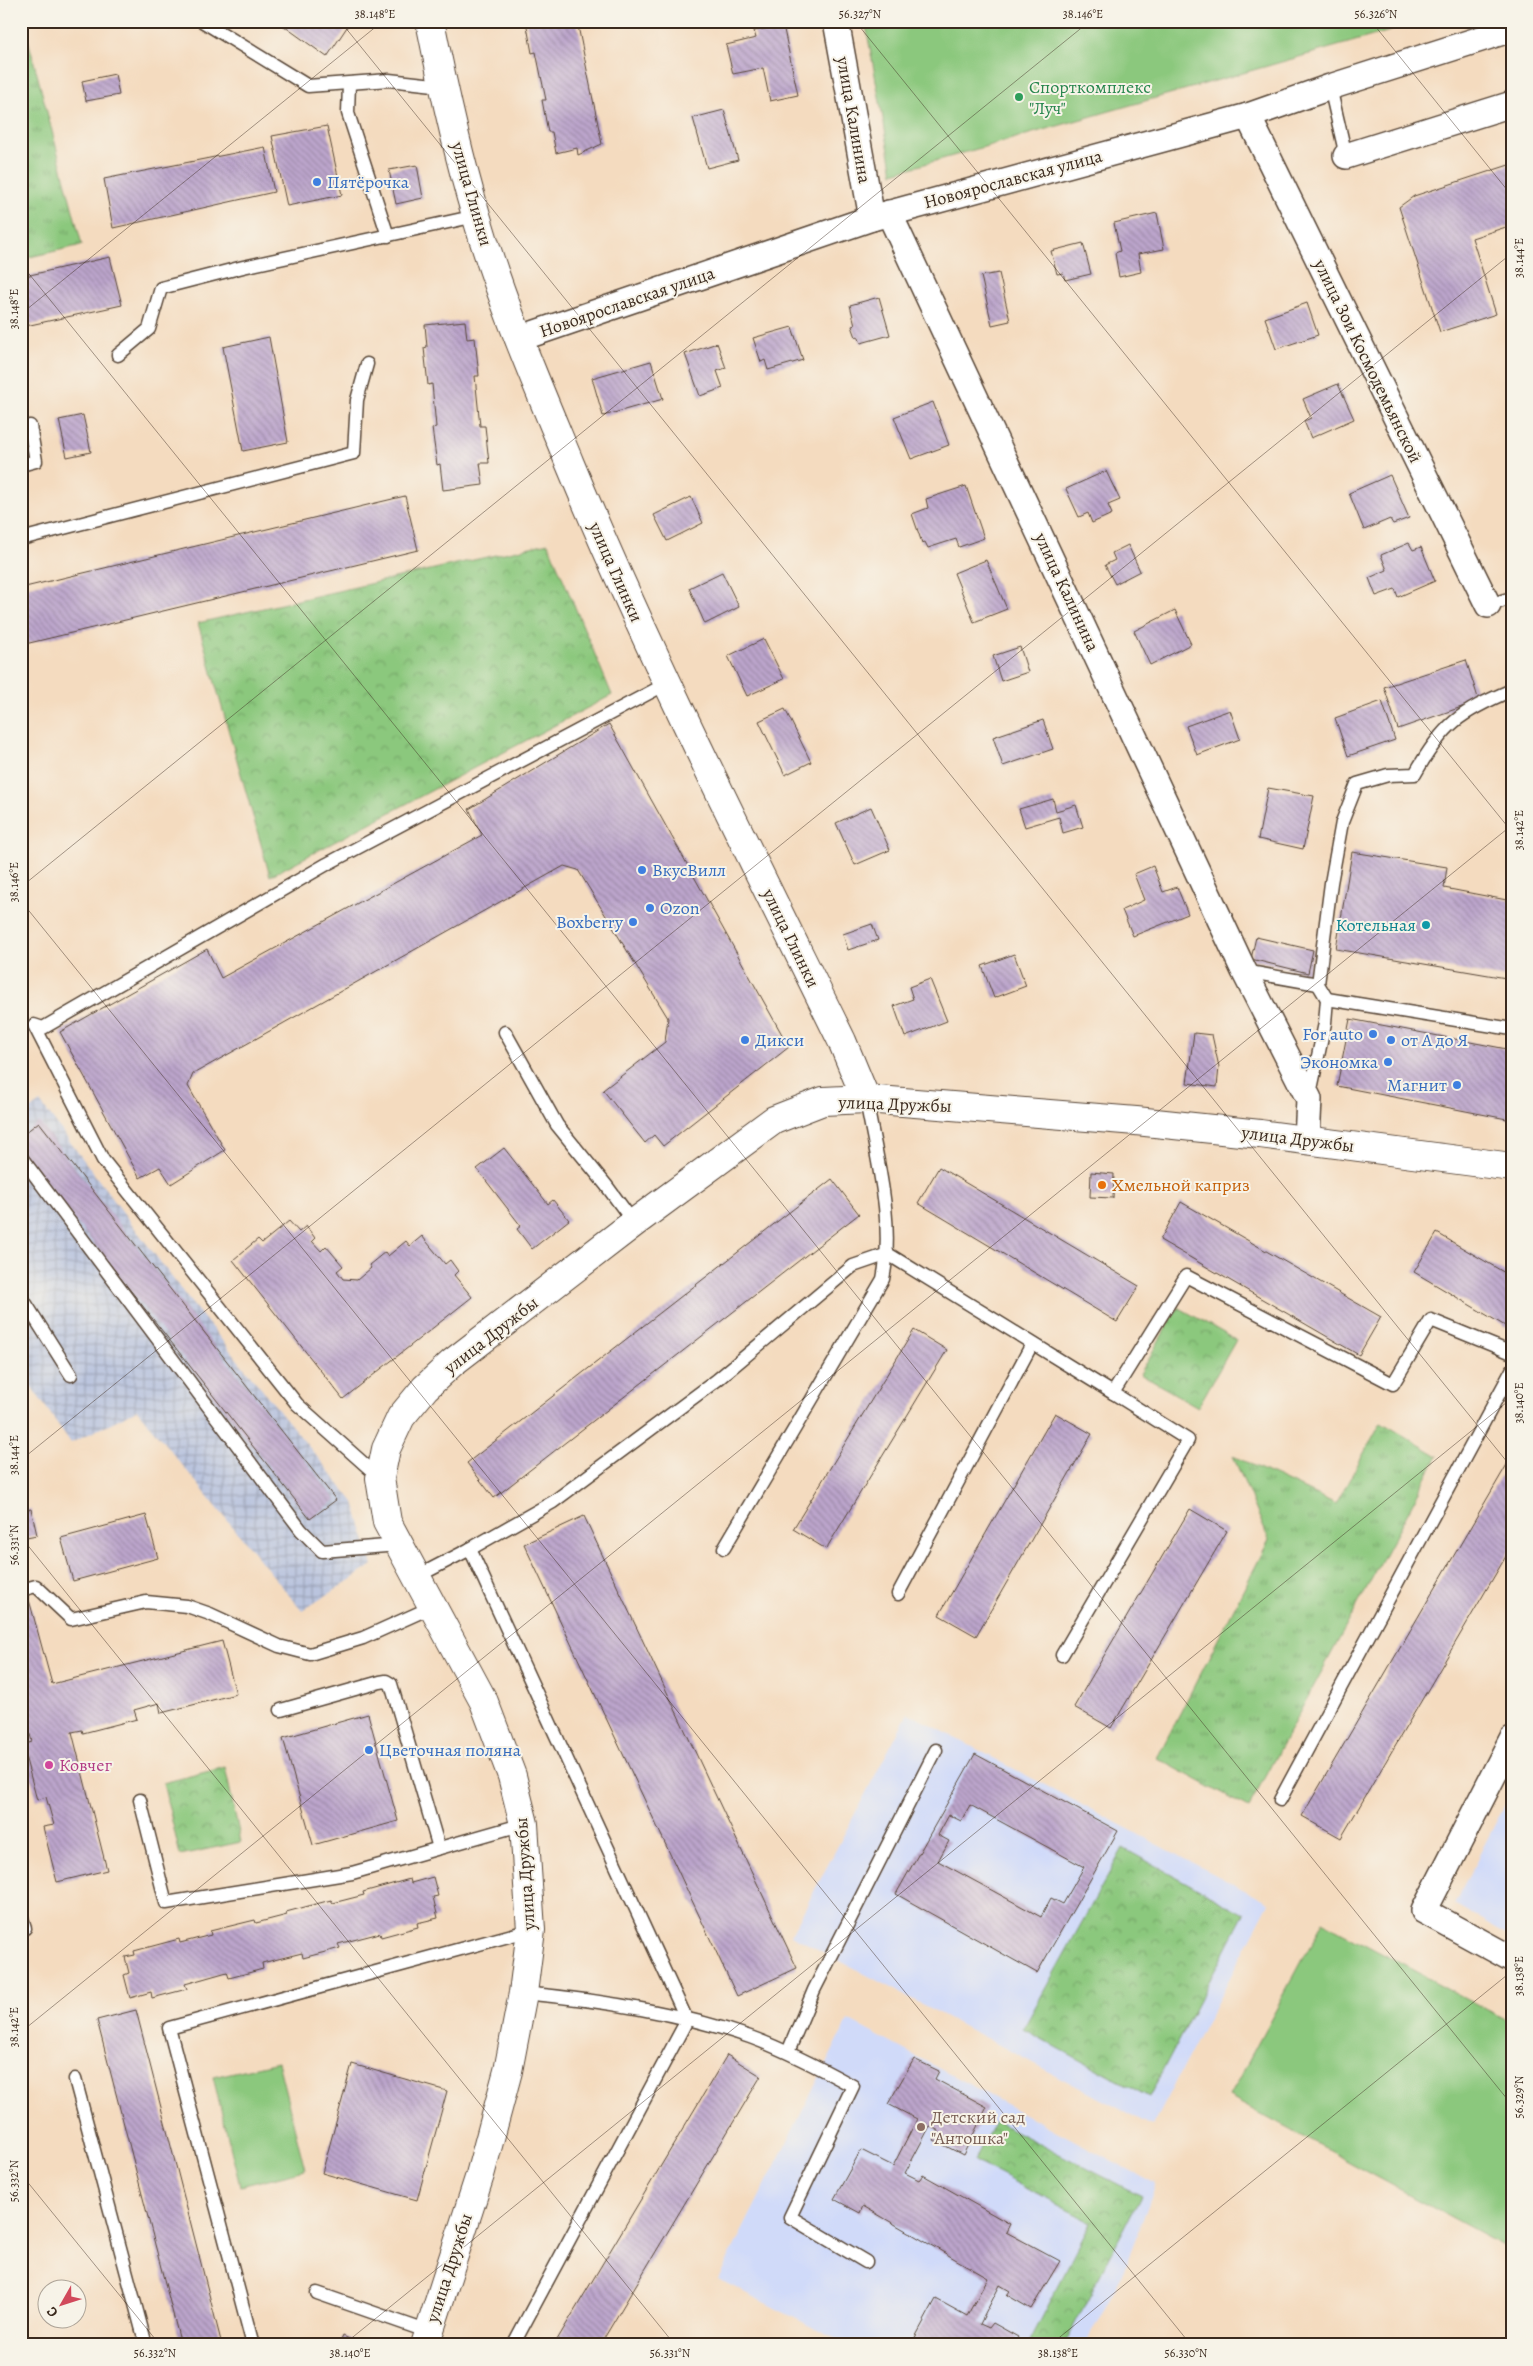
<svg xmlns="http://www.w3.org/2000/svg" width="1533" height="2366" font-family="Alegreya,serif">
<defs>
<pattern id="industrial-grid" width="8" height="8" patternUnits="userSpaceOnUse" patternTransform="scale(1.25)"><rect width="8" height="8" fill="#bac4de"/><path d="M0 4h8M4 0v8" fill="none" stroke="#989fb3"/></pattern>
<pattern id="grass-tufts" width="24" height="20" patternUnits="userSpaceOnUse" patternTransform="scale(1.25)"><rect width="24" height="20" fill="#8bc87d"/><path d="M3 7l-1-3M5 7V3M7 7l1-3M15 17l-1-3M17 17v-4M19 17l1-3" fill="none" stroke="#73a366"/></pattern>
<pattern id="park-crowns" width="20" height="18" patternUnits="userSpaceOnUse" patternTransform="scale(1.25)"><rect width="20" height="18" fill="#8bc87d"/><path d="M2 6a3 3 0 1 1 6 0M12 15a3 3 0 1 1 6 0" fill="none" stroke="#73a366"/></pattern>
<pattern id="building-back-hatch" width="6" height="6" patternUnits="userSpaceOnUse" patternTransform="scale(1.25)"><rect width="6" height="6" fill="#bca5cc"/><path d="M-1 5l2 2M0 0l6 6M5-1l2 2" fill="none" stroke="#9a87a5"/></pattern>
</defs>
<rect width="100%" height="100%" fill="#f7f3e8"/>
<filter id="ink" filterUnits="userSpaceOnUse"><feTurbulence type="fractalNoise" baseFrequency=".02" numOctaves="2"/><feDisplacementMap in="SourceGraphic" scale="10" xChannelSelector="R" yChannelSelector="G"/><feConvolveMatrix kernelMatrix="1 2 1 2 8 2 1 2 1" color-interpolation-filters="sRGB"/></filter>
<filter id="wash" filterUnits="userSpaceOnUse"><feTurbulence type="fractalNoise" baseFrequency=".0096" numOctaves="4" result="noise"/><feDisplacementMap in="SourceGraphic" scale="20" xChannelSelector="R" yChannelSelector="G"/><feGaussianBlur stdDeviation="1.12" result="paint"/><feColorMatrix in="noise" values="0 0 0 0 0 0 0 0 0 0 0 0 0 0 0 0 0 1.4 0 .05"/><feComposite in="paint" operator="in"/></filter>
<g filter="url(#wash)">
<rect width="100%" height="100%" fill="#f4dbbf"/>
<g fill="#d0daf9">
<path d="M 908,1713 L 1269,1903 L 1152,2126 L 791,1935 Z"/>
<path d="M 1512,1791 L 1512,1937 L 1454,1904 Z"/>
<path d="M 848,2020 L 1156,2184 L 1121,2277 L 1085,2345 L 848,2345 L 718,2279 Z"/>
</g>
<path fill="url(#industrial-grid)" d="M 40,1102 L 189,1300 L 354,1502 L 373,1565 L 302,1611 L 137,1410 L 71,1443 L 21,1372 L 21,1116 Z"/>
<g fill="url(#grass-tufts)" stroke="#63794e">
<path d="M 26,32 L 82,245 L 21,259 L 21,33 Z"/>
<path d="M 1381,1422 L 1438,1456 L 1248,1808 L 1157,1758 L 1269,1540 L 1233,1456 L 1336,1504 Z"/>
</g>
<g fill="url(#park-crowns)" stroke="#63794e">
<path d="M 548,543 L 612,695 L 270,876 L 198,623 Z"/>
<path d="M 1178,1307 L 1236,1340 L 1198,1407 L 1140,1374 Z"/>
<path d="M 225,1767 L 241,1842 L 180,1855 L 163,1783 Z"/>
<path d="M 1123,1848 L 1244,1914 L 1149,2097 L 1023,2029 Z"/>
<path d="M 995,2121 L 1141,2196 L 1064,2345 L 1028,2345 L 1091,2222 L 974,2161 Z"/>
</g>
<g fill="#8bc87d" stroke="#63794e">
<path d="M 865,21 L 1425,21 L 893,173 Z"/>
<path d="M 1323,1922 L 1512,2023 L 1512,2250 L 1229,2097 Z"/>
<path d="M 278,2062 L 305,2170 L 240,2186 L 213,2077 Z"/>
</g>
<g id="blocks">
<g fill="url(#building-back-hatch)" fill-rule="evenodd">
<path d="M 277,21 L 351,21 L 327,57 Z"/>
<path d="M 526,21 L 577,21 L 602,144 L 578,155 L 577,148 L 556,153 L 552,132 L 548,132 L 542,100 L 546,100 L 536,52 L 532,53 Z"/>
<path d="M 783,25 L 798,95 L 770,101 L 763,68 L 733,74 L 726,45 L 756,38 L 754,31 Z"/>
<path d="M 115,74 L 119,95 L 86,101 L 82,81 Z"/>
<path d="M 724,110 L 738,160 L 707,168 L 693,118 Z"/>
<path d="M 327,126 L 342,195 L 287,206 L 272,136 Z"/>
<path d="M 265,147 L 274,192 L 113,228 L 104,179 Z"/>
<path d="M 1512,164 L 1512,225 L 1472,238 L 1496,314 L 1440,332 L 1399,207 L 1414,196 Z"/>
<path d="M 417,165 L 423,198 L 396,204 L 389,170 Z"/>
<path d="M 1157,213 L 1164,249 L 1138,254 L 1141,272 L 1119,277 L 1115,253 L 1120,251 L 1114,223 Z"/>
<path d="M 1083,243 L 1091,274 L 1065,280 L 1063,273 L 1057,274 L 1051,251 Z"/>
<path d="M 110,257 L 122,305 L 21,327 L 21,277 Z"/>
<path d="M 999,273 L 1010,321 L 992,325 L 981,276 Z"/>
<path d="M 879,297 L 890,335 L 861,343 L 858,336 L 856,337 L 852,326 L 855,325 L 850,305 Z"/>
<path d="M 1307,303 L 1318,335 L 1276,349 L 1265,318 Z"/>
<path d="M 465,321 L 467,339 L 475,338 L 479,376 L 475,376 L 480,426 L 485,426 L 489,463 L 480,463 L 483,485 L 443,490 L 440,464 L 437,465 L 432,428 L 436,427 L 432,384 L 428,385 L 424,348 L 427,347 L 425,325 Z"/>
<path d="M 792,327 L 803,360 L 768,370 L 765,360 L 761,362 L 753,338 Z"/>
<path d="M 269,337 L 288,442 L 243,451 L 223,347 Z"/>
<path d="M 717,343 L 726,368 L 717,371 L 723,388 L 700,396 L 685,354 Z"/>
<path d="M 651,361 L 663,399 L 603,416 L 592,378 Z"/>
<path d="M 1338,384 L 1354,419 L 1311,438 L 1304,421 L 1311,418 L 1303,399 Z"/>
<path d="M 933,402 L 949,445 L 911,459 L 894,417 Z"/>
<path d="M 83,415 L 91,452 L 67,457 L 59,420 Z"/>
<path d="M 1106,471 L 1120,500 L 1108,505 L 1112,514 L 1092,523 L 1088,513 L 1079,517 L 1066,489 Z"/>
<path d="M 1390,475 L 1409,518 L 1393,524 L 1390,519 L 1364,530 L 1349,493 Z"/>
<path d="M 966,486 L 984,538 L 959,547 L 956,539 L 928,548 L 925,542 L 922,543 L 912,514 L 928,508 L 926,499 Z"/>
<path d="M 405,496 L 418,550 L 21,645 L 21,588 Z"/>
<path d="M 691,497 L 703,523 L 667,541 L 654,515 Z"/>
<path d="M 1409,543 L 1413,550 L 1421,547 L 1435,581 L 1398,597 L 1395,589 L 1376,596 L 1369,578 L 1387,570 L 1381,555 Z"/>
<path d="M 1128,545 L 1140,571 L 1115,584 L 1105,565 L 1115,560 L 1112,553 Z"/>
<path d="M 986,560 L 1007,609 L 974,622 L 954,573 Z"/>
<path d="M 722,572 L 739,607 L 705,624 L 689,588 Z"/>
<path d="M 1175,610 L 1191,644 L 1150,665 L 1134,631 Z"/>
<path d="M 764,639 L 784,679 L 747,696 L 728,656 Z"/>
<path d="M 1020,647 L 1028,672 L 1001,681 L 993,656 Z"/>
<path d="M 1466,660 L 1479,701 L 1398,729 L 1384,687 Z"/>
<path d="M 1382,701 L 1395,740 L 1348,756 L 1335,718 Z"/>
<path d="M 785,709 L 811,762 L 785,775 L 759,721 Z"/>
<path d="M 1230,710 L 1240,739 L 1197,755 L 1186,726 Z"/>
<path d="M 1043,720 L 1053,749 L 1003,766 L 993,737 Z"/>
<path d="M 609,724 L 789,1047 L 663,1146 L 654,1135 L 645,1143 L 603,1090 L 665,1042 L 668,1018 L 578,870 L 564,866 L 193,1074 L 188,1086 L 225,1150 L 171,1184 L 160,1167 L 140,1178 L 60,1032 L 207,949 L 221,978 L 482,835 L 469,809 Z"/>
<path d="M 1268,788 L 1314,796 L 1303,849 L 1258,839 Z"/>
<path d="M 1053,799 L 1056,811 L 1076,805 L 1083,827 L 1063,833 L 1059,817 L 1025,827 L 1019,809 Z"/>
<path d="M 871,807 L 890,850 L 855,865 L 836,823 Z"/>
<path d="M 1352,852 L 1447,867 L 1444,888 L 1512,901 L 1512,979 L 1336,949 Z"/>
<path d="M 1153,866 L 1163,892 L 1177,887 L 1188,914 L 1133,936 L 1122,910 L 1144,900 L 1134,874 Z"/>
<path d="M 872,924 L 878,940 L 848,950 L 843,934 Z"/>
<path d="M 1256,937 L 1313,950 L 1308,973 L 1251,959 Z"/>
<path d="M 1014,954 L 1026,986 L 994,998 L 982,966 Z"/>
<path d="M 930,979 L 947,1021 L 905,1037 L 894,1006 L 913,999 L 909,987 Z"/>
<path d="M 1350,1019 L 1512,1050 L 1512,1120 L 1337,1086 Z"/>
<path d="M 1194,1033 L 1212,1035 L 1219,1067 L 1217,1087 L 1187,1083 Z"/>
<path d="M 39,1122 L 336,1500 L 310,1519 L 21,1151 L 21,1136 Z"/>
<path d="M 504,1148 L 548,1204 L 553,1200 L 569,1220 L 532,1249 L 517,1229 L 521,1226 L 477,1169 Z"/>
<path d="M 939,1167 L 1139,1286 L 1117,1322 L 918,1203 Z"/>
<path d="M 1091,1172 L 1114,1174 L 1113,1198 L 1090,1197 Z"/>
<path d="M 832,1179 L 859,1214 L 494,1498 L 467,1463 Z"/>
<path d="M 1181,1202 L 1381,1317 L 1359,1355 L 1160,1240 Z"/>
<path d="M 289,1221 L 299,1232 L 306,1226 L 315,1238 L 312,1241 L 321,1251 L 326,1246 L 343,1266 L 337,1271 L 343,1279 L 357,1280 L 371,1268 L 369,1265 L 385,1252 L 388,1256 L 406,1241 L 410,1246 L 422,1236 L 445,1264 L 450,1260 L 458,1271 L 454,1275 L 472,1297 L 343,1399 L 233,1260 L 258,1239 L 262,1243 Z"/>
<path d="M 1437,1233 L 1512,1277 L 1512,1330 L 1414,1272 Z"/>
<path d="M 914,1330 L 947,1350 L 826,1549 L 793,1529 Z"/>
<path d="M 1055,1413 L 1092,1434 L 976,1636 L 939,1615 Z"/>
<path d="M 1512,1456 L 1512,1546 L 1341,1838 L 1302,1816 Z"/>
<path d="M 31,1509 L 37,1535 L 21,1538 L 21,1511 Z"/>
<path d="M 1190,1509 L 1227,1531 L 1111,1728 L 1074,1707 Z"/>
<path d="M 146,1515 L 158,1558 L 73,1581 L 61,1538 Z"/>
<path d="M 584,1516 L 797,1968 L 737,1996 L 524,1544 Z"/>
<path d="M 28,1596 L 52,1684 L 222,1641 L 236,1694 L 161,1713 L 159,1703 L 134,1710 L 137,1719 L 83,1733 L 82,1730 L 72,1732 L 107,1870 L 57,1882 L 43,1827 L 54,1825 L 46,1797 L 37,1800 L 22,1745 L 32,1742 L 21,1702 L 21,1598 Z"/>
<path d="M 368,1714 L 398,1821 L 313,1845 L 283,1738 Z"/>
<path d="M 975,1754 L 1118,1831 L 1037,1973 L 896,1894 ZM 970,1805 L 1084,1867 L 1063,1904 L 1051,1898 L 1041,1917 L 938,1861 L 949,1841 L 938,1835 L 949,1815 L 961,1821 Z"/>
<path d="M 433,1877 L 438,1896 L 433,1897 L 438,1918 L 417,1923 L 418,1927 L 381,1937 L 380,1933 L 338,1944 L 340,1948 L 303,1958 L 302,1953 L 262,1963 L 263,1969 L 229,1978 L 227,1972 L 185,1984 L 187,1989 L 152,1998 L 151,1992 L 130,1998 L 124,1975 L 129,1973 L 125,1957 L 135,1955 L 134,1951 L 179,1939 L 180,1943 L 211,1935 L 210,1931 L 255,1920 L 256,1923 L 287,1915 L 286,1912 L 331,1900 L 333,1903 L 364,1895 L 363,1892 L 410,1879 L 411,1883 Z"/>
<path d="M 136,2010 L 222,2345 L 181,2345 L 97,2020 Z"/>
<path d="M 727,2055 L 761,2076 L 600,2345 L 554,2345 Z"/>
<path d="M 914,2059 L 939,2071 L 935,2079 L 987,2107 L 963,2155 L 934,2140 L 939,2131 L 930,2126 L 905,2173 L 919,2180 L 923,2175 L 1010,2224 L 1006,2232 L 1060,2261 L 1031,2309 L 1007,2295 L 1010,2291 L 1000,2285 L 980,2324 L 989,2328 L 993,2323 L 1018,2337 L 1014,2345 L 911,2345 L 936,2299 L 967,2316 L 988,2278 L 863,2206 L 860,2213 L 834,2199 L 861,2150 L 893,2166 L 917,2119 L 888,2104 Z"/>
<path d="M 352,2064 L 447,2091 L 417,2200 L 322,2173 Z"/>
<path d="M 343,2336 L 363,2345 L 339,2345 Z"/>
</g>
</g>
</g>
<g filter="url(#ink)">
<use href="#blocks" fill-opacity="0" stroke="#574536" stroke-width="1"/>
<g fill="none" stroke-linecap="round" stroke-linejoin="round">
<g stroke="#574536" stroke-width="15">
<g id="lane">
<path d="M 202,21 L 308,86 L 389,80 L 443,86"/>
<path d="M 349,84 L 348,113 L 388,236"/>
<path d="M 1330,87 L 1346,156"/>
<path d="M 118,355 L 149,329 L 161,288 L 243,267 L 476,216"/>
<path d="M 21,465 L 36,461 L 30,426"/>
<path d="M 21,539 L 354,453 L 357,400 L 367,364"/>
<path d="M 1488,605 L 1512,598"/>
<path d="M 1244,971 L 1318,984"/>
<path d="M 1327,999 L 1512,1029"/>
<path d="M 505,1032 L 557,1125 L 606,1185 L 634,1223"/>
<path d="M 1310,1094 L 1325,1023 L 1327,999 L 1318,984 L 1331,883 L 1342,822 L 1357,784 L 1388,775 L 1415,774 C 1443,724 1460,712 1512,690"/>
<path d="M 21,1157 L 301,1530 L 322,1551 L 399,1545"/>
<path d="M 21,1296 L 71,1375"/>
<path d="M 380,1478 L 297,1404 L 103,1160 L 34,1025 L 43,1028 L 327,864 L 666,684"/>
<path d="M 724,1548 L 883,1279 C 895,1221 876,1157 866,1099"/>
<path d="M 470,1549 L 553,1502 L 717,1380 L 853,1266 L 888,1254 L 1113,1393 L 1186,1276 L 1393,1384 L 1431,1320 L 1512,1353"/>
<path d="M 416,1577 L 470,1549 L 687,2020 L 513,2345"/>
<path d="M 21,1590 L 36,1586 L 71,1619 L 146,1602 L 187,1606 L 210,1614 L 279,1646 L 310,1654 L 363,1638 L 432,1607"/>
<path d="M 898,1594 L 1032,1344"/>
<path d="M 1062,1655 L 1188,1440 L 1113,1393"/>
<path d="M 281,1710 L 380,1682 L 386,1681 L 391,1684 L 439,1848"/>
<path d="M 140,1800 L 166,1903 L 352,1873 L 524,1824"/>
<path d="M 1280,1800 L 1512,1370"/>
<path d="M 21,1915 L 25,1928"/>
<path d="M 523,1993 C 599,2000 678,2012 750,2037 C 786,2050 820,2068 853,2086 L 790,2217 L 866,2262"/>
<path d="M 788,2052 L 814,1990 L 936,1750"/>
<path d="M 75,2079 L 146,2345"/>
<path d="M 317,2293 L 429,2332"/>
<path d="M 253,2345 L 169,2028 L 531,1930"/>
</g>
</g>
<g stroke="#574536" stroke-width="28">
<g id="street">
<path d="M 836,21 L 872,218"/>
<path d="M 1248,116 L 1488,605"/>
<path d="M 1346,156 L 1512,104"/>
<path d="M 889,213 L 1244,971 L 1309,1099 L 1307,1140"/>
<path d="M 518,339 L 872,218 L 1248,116 L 1330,87 L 1512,29"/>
<path d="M 1512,1739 L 1424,1911 L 1512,1959"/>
</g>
</g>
<g stroke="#574536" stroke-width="30">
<g id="secondary">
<path d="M 430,21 C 443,86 457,152 476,215 C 501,301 536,382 570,464 C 652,661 748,850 842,1041 L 866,1099"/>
<path d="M 425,2345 L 480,2175 L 508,2071 L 523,1993 L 531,1930 L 524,1824 L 512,1776 L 484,1702 L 387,1522 L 380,1478 L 386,1449 L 401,1417 L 425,1388 L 452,1363 L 634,1223 L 774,1120 L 823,1101 L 866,1099 L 1136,1121 L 1260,1134 L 1512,1167"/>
</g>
</g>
<use href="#lane" stroke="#fff" stroke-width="12"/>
<use href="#street" stroke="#fff" stroke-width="25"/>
<use href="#secondary" stroke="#fff" stroke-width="28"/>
</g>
</g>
<path fill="none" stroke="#3b2a1e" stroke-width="1" stroke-opacity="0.45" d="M 340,21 L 1512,1468M 855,21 L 1512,832M 1371,21 L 1512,196M 21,264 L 1512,2105M 21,314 L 383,21M 21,887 L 1090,21M 21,901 L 1191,2345M 21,1460 L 1512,253M 21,1537 L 675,2345M 21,2032 L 1512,825M 21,2174 L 160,2345M 343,2345 L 1512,1398M 1050,2345 L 1512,1971"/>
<circle fill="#2e9e5b" stroke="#f7f3e8" stroke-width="2" cx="1019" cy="97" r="5"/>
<g fill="#3f7fe0" stroke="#f7f3e8" stroke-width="2">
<circle cx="317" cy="182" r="5"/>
<circle cx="642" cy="870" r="5"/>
<circle cx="650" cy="908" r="5"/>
<circle cx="633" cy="922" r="5"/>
<circle cx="1373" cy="1034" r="5"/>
<circle cx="745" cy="1040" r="5"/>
<circle cx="1391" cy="1040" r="5"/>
<circle cx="1388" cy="1062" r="5"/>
<circle cx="1457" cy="1085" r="5"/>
<circle cx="369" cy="1750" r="5"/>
</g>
<circle fill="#0f9aa8" stroke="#f7f3e8" stroke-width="2" cx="1426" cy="925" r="5"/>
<circle fill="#e8710a" stroke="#f7f3e8" stroke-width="2" cx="1102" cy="1185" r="5"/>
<circle fill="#d1479c" stroke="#f7f3e8" stroke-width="2" cx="49" cy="1765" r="5"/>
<circle fill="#8d6e63" stroke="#f7f3e8" stroke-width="2" cx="921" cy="2127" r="5"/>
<g text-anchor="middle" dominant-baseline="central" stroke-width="4" stroke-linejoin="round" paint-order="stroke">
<g font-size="18" fill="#27864d" stroke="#f7f3e8" text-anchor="start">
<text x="1029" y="87">Спорткомплекс<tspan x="1029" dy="21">"Луч"</tspan></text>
</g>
<g font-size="18" fill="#3b2a1e" stroke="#f7f3e8">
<text transform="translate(854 120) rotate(80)">улица Калинина</text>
<text transform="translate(1013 179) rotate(-15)">Новоярославская улица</text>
<text transform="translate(472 194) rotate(74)">улица Глинки</text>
<text transform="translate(627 302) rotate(-19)">Новоярославская улица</text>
<text transform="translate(1368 361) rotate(64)">улица Зои Космодемьянской</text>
<text transform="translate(616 572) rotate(66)">улица Глинки</text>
<text transform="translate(1067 592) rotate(65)">улица Калинина</text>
<text transform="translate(791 938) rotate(64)">улица Глинки</text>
<text transform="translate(895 1104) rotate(2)">улица Дружбы</text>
<text transform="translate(1298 1139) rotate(7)">улица Дружбы</text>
<text transform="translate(491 1335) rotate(-38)">улица Дружбы</text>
<text transform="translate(525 1874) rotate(-94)">улица Дружбы</text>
<text transform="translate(449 2268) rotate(-72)">улица Дружбы</text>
</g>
<g font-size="18" fill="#366cbe" stroke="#f7f3e8" text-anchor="start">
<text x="327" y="182">Пятёрочка</text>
<text x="652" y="870">ВкусВилл</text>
<text x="660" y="908">Ozon</text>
<text x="623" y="922" text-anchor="end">Boxberry</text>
<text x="1363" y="1034" text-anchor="end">For auto</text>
<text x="755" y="1040">Дикси</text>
<text x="1401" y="1040">от А до Я</text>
<text x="1378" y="1062" text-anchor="end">Экономка</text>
<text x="1447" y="1085" text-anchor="end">Магнит</text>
<text x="379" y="1750">Цветочная поляна</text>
</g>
<g font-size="18" fill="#0d838f" stroke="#f7f3e8" text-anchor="end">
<text x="1416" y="925">Котельная</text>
</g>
<g font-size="18" fill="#c56008" stroke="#f7f3e8" text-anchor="start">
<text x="1112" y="1185">Хмельной каприз</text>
</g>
<g font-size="18" fill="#b23c85" stroke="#f7f3e8" text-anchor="start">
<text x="59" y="1765">Ковчег</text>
</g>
<g font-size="18" fill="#785e54" stroke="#f7f3e8" text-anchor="start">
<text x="931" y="2117">Детский сад<tspan x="931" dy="21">"Антошка"</tspan></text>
</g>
</g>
<rect width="1533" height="2366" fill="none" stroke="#f7f3e8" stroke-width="55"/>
<g transform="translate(62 2304) rotate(231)"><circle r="24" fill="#f7f3e8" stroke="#aca397"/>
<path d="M0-4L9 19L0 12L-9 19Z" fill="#d1495b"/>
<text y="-8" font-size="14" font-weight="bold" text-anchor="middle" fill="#3b2a1e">С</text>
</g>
<rect x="28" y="28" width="1478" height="2310" fill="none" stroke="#3b2a1e" stroke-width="2"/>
<g font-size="12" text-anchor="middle" fill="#3b2a1e">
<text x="375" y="18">38.148°E</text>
<text x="860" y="18">56.327°N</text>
<text x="1083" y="18">38.146°E</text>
<text x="1376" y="18">56.326°N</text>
<text transform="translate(1519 258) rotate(-90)" y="4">38.144°E</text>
<text transform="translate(14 309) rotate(-90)" y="4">38.148°E</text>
<text transform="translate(1519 830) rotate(-90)" y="4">38.142°E</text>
<text transform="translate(14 882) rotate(-90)" y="4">38.146°E</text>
<text transform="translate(1519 1403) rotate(-90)" y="4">38.140°E</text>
<text transform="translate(14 1455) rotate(-90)" y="4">38.144°E</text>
<text transform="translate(14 1545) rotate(-90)" y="4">56.331°N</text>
<text transform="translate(1519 1976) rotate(-90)" y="4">38.138°E</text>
<text transform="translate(14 2027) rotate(-90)" y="4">38.142°E</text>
<text transform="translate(1519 2097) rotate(-90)" y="4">56.329°N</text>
<text transform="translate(14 2181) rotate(-90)" y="4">56.332°N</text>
<text x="155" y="2357">56.332°N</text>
<text x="350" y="2357">38.140°E</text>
<text x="670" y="2357">56.331°N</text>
<text x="1058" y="2357">38.138°E</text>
<text x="1186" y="2357">56.330°N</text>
</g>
</svg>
